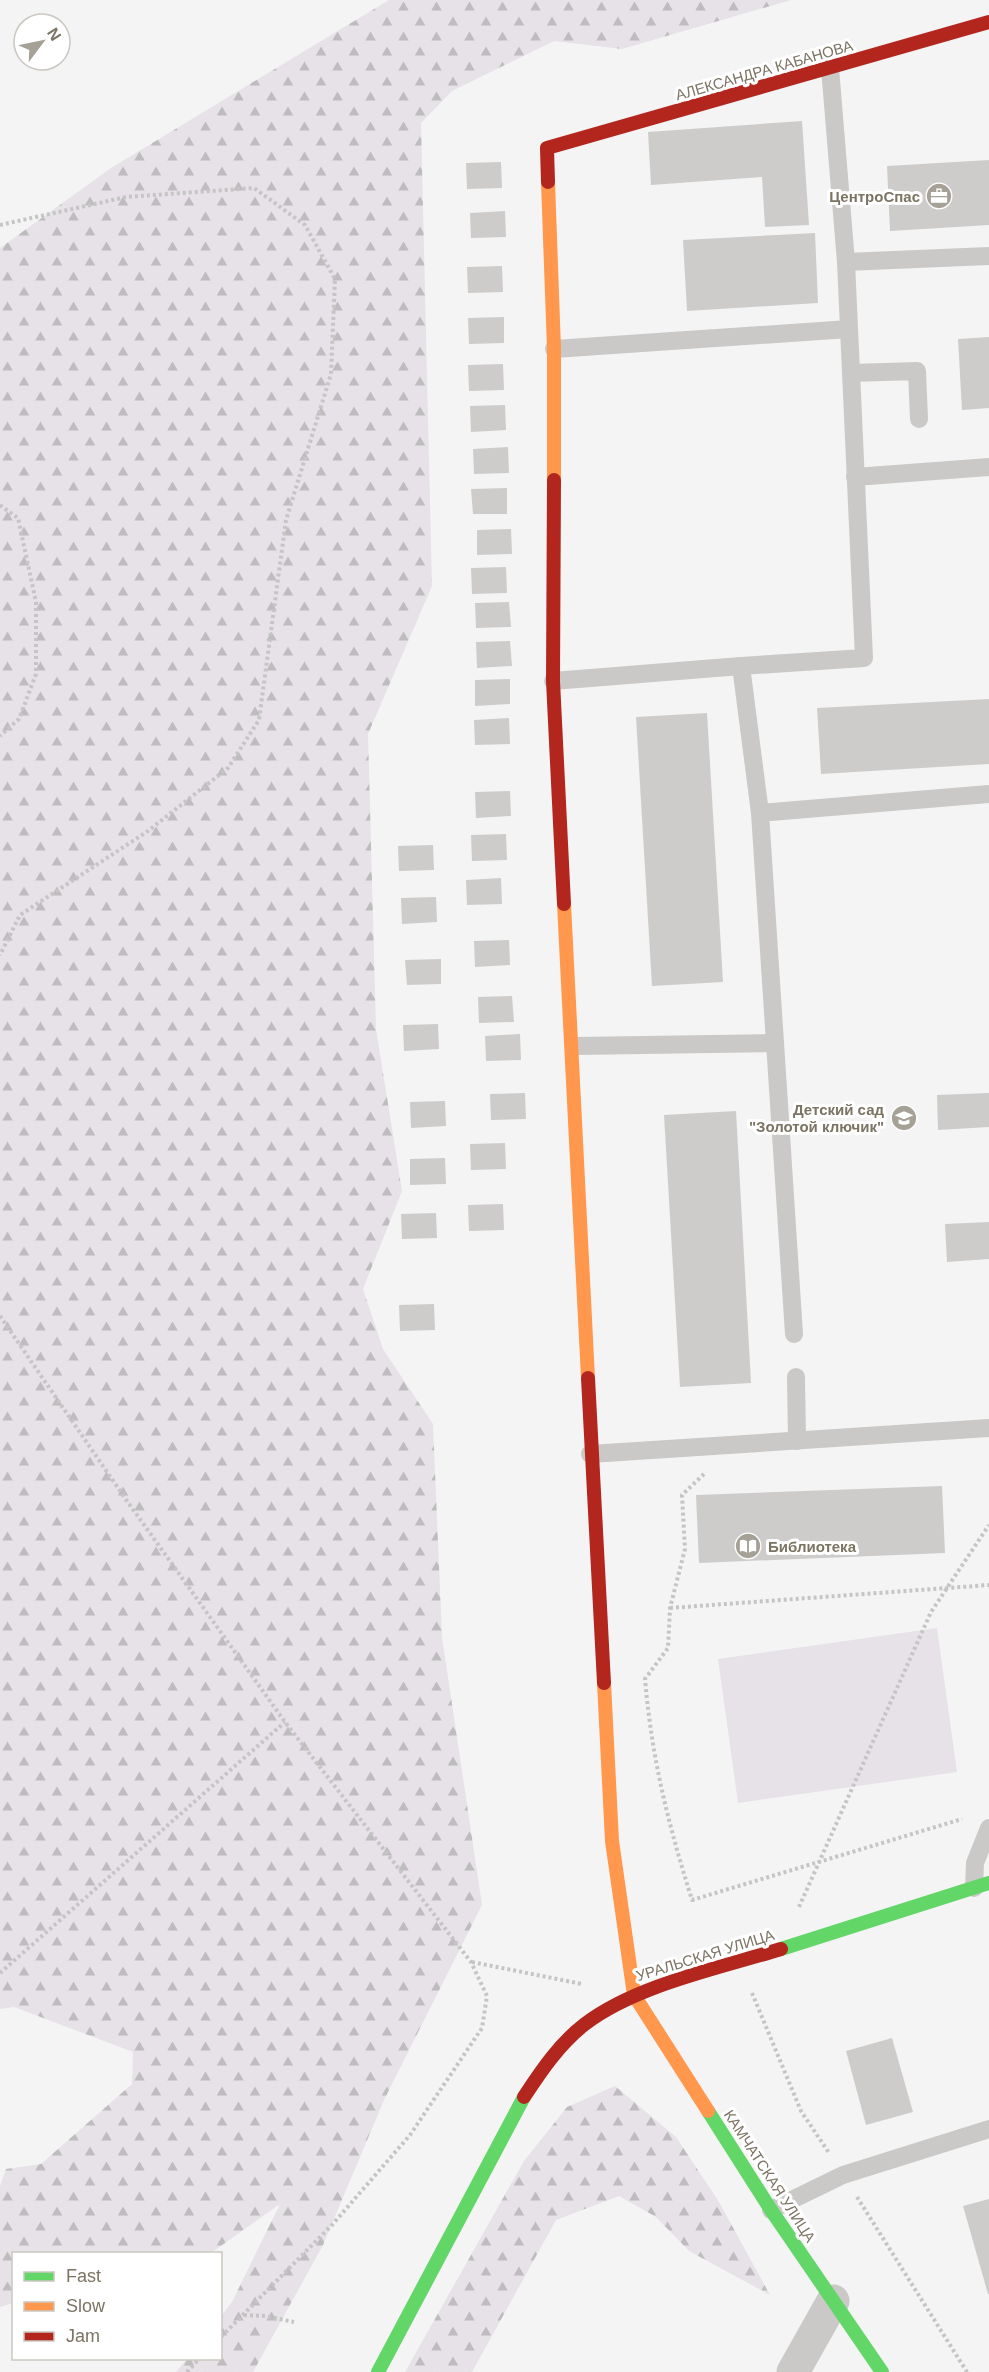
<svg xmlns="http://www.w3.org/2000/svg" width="989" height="2372" font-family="Arial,sans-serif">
<defs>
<pattern id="forest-firs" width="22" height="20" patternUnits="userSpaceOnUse" patternTransform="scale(1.5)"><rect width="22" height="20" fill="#e6e2e7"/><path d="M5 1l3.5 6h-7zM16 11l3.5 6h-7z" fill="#bfbcbf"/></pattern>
</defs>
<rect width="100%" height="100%" fill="#f4f4f5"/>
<g fill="url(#forest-firs)">
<path d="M 389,0 L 791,0 L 622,49 L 554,41 L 452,91 L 421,123 L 432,586 L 368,734 L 376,1029 L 402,1191 L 363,1289 L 383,1349 L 433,1424 L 442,1637 L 482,1905 L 384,2100 L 323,2245 L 253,2372 L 176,2372 L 187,2359 L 220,2358 L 221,2316 L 232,2302 L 280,2204 L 211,2253 L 14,2254 L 13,2303 L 0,2307 L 0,2186 L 6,2169 L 41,2164 L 132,2084 L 133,2052 L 14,2007 L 0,2009 L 0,248 L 111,168 Z"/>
<path d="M 615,2086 L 676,2137 L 719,2202 L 770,2295 L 689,2251 L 656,2217 L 619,2196 L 556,2220 L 472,2372 L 405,2372 L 524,2161 L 567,2107 Z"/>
</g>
<path fill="#e6e2e7" d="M 937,1628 L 957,1772 L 738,1803 L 718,1659 Z"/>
<g fill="#cecccb">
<path d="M 802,121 L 809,225 L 765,227 L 762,177 L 651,185 L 648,132 Z"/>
<path d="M 989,160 L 989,225 L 890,231 L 887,166 Z"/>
<path d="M 501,162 L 502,188 L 467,189 L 466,163 Z"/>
<path d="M 505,211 L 506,237 L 471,238 L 470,213 Z"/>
<path d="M 815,233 L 818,303 L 687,311 L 683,240 Z"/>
<path d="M 502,266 L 503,292 L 468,293 L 467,267 Z"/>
<path d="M 504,317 L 504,343 L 469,344 L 468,318 Z"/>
<path d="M 989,337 L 989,408 L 962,410 L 958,339 Z"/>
<path d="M 503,364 L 504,390 L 469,391 L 468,365 Z"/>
<path d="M 505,405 L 506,430 L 471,432 L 470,406 Z"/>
<path d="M 508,447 L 509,473 L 474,474 L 473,449 Z"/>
<path d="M 507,488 L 507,514 L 473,514 L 471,489 Z"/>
<path d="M 511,529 L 512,554 L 477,555 L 477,530 Z"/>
<path d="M 506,567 L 507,593 L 472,594 L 471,568 Z"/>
<path d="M 509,602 L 511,627 L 476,628 L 475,603 Z"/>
<path d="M 510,641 L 512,666 L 477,668 L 476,642 Z"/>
<path d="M 510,679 L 510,704 L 475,706 L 475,680 Z"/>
<path d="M 989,699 L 989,764 L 821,774 L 817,708 Z"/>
<path d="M 707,713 L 723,982 L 652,986 L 636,717 Z"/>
<path d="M 509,718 L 510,744 L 475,745 L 474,720 Z"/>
<path d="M 510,791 L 511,816 L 476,818 L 475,792 Z"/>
<path d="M 506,834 L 507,860 L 472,861 L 471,835 Z"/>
<path d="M 433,845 L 434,870 L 399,871 L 398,846 Z"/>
<path d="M 501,878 L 502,904 L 467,905 L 466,880 Z"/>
<path d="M 436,897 L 437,922 L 402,924 L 401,898 Z"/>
<path d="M 509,940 L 510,965 L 475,967 L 474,941 Z"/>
<path d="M 441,959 L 441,984 L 407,985 L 405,960 Z"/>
<path d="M 512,996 L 514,1022 L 479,1023 L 478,997 Z"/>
<path d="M 438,1024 L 439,1049 L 404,1051 L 403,1025 Z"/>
<path d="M 520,1034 L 521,1060 L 486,1061 L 485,1036 Z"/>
<path d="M 525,1093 L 526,1119 L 491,1120 L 490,1094 Z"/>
<path d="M 989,1093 L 989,1127 L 938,1130 L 937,1095 Z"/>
<path d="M 445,1101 L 446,1126 L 411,1128 L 410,1102 Z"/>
<path d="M 736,1111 L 751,1383 L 680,1387 L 664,1115 Z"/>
<path d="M 505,1143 L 506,1169 L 471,1170 L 470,1144 Z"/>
<path d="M 445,1158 L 446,1184 L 410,1185 L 410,1159 Z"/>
<path d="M 503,1204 L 504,1230 L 469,1231 L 468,1205 Z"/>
<path d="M 436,1213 L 437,1238 L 402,1239 L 401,1214 Z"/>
<path d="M 989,1222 L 989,1259 L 947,1262 L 945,1224 Z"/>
<path d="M 434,1304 L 435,1330 L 400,1331 L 399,1305 Z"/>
<path d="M 942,1486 L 945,1553 L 699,1563 L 696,1495 Z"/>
<path d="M 892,2038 L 913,2112 L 866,2125 L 846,2051 Z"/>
<path d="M 989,2199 L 989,2294 L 988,2294 L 963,2206 Z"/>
</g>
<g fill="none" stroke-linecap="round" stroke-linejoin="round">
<g stroke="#c6c5c5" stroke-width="4" stroke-dasharray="3 3" stroke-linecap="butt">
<path d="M 0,225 L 126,197 L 254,188 L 305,225 L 335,279 L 331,374 L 286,520 L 259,720 L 228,768 L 148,831 L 20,915 L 0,955"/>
<path d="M 0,505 L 18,518 L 36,602 L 36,674 L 19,719 L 0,736"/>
<path d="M 0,1316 L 127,1501 L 285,1722 L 471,1962 L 487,1996 L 482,2028 L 410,2135 L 332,2225 L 220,2338"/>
<path d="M 704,1474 L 682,1495 L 685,1549 L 670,1608 L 668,1648 L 645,1679 C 652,1760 668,1823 692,1900 L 962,1819"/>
<path d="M 670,1608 L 989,1585"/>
<path d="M 799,1907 L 931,1612 L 989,1525"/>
<path d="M 472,1962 L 582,1984"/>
<path d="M 0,1973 L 285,1722"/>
<path d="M 752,1993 L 801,2111 L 829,2153"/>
<path d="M 857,2197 L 967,2372"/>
<path d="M 244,2315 L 265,2316 L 294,2322"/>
<path d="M 187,2372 L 200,2358"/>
</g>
<g stroke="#cac9c7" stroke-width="18">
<path d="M 846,262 L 989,256"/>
<path d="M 554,349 L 849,329"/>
<path d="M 851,373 L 917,371 L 919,419"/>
<path d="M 855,477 L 989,467"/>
<path d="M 553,681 L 741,666"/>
<path d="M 760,813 L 741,666 L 864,658 L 846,262 L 830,68"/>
<path d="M 574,1046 L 775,1043"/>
<path d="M 794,1334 L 760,813 L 989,794"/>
<path d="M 796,1377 L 797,1441"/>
<path d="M 590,1454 L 989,1428"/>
<path d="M 974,1888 L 975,1863 L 989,1828"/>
<path d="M 771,2210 L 843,2175 L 989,2129"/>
</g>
<path stroke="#cac9c7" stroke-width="33" d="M 793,2372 L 833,2301"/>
<g stroke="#63d668" stroke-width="14">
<path d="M 781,1949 L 989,1883"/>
<path d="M 708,2111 L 771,2210 L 882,2372"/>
<path d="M 378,2372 L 524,2097"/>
</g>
<g stroke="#ff974d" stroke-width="14">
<path d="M 548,182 L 554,349 L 554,480"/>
<path d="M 564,904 L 588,1378"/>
<path d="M 604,1683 L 612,1841 L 634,1995 L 708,2111"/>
</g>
<g stroke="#b3261e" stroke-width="14">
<path d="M 548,182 L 547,148 L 989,22"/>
<path d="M 554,480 L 553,681 L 564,904"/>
<path d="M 588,1378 L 604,1683"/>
<path d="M 524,2097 C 541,2071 560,2043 585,2024 C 636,1985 720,1968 781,1949"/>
</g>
</g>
<defs>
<g id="office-disc" transform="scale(1.35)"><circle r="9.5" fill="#a6a196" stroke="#fff"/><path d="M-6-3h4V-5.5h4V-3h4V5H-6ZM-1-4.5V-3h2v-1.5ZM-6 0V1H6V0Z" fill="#fff"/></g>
<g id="school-disc" transform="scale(1.35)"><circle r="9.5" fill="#a6a196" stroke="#fff"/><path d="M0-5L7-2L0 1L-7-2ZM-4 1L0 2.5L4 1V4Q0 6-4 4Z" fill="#fff"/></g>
<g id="library-disc" transform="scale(1.35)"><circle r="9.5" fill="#a6a196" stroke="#fff"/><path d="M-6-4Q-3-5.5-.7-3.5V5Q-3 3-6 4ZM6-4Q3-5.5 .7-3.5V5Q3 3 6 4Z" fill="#fff"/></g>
</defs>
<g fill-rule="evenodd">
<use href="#office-disc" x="939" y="196"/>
<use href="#school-disc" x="904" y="1118"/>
<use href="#library-disc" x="748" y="1546"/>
</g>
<g text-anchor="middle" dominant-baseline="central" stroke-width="6" stroke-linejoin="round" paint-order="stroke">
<g font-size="15" fill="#7c7463" stroke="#fff">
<text transform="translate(764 70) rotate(-16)">АЛЕКСАНДРА КАБАНОВА</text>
<text transform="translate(705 1955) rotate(-17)">УРАЛЬСКАЯ УЛИЦА</text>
<text transform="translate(770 2176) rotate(57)">КАМЧАТСКАЯ УЛИЦА</text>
</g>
<g font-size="15" font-weight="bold" fill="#7c7463" stroke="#fff" text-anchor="end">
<text x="920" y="196">ЦентроСпас</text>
<text x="884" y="1109">Детский сад<tspan x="884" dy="17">"Золотой ключик"</tspan></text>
<text x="768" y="1546" text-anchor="start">Библиотека</text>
</g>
</g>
<rect x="12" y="2252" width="210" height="108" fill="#ffffff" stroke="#cbc7c1" stroke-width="1.5"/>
<rect x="24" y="2272" width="30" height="9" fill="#63d668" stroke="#cbc7c1" stroke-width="1.5"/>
<text x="66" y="2282" font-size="18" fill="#7c7463">Fast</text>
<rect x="24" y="2302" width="30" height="9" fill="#ff974d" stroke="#cbc7c1" stroke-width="1.5"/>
<text x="66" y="2312" font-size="18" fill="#7c7463">Slow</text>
<rect x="24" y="2332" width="30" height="9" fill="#b3261e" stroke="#cbc7c1" stroke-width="1.5"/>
<text x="66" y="2342" font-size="18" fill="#7c7463">Jam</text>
<g transform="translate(42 42) rotate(58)"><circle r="28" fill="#ffffff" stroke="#cbc7c1" stroke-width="1.5"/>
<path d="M0-4.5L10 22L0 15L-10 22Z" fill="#a6a196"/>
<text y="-9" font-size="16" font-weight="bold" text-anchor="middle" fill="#7c7463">N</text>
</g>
</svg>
